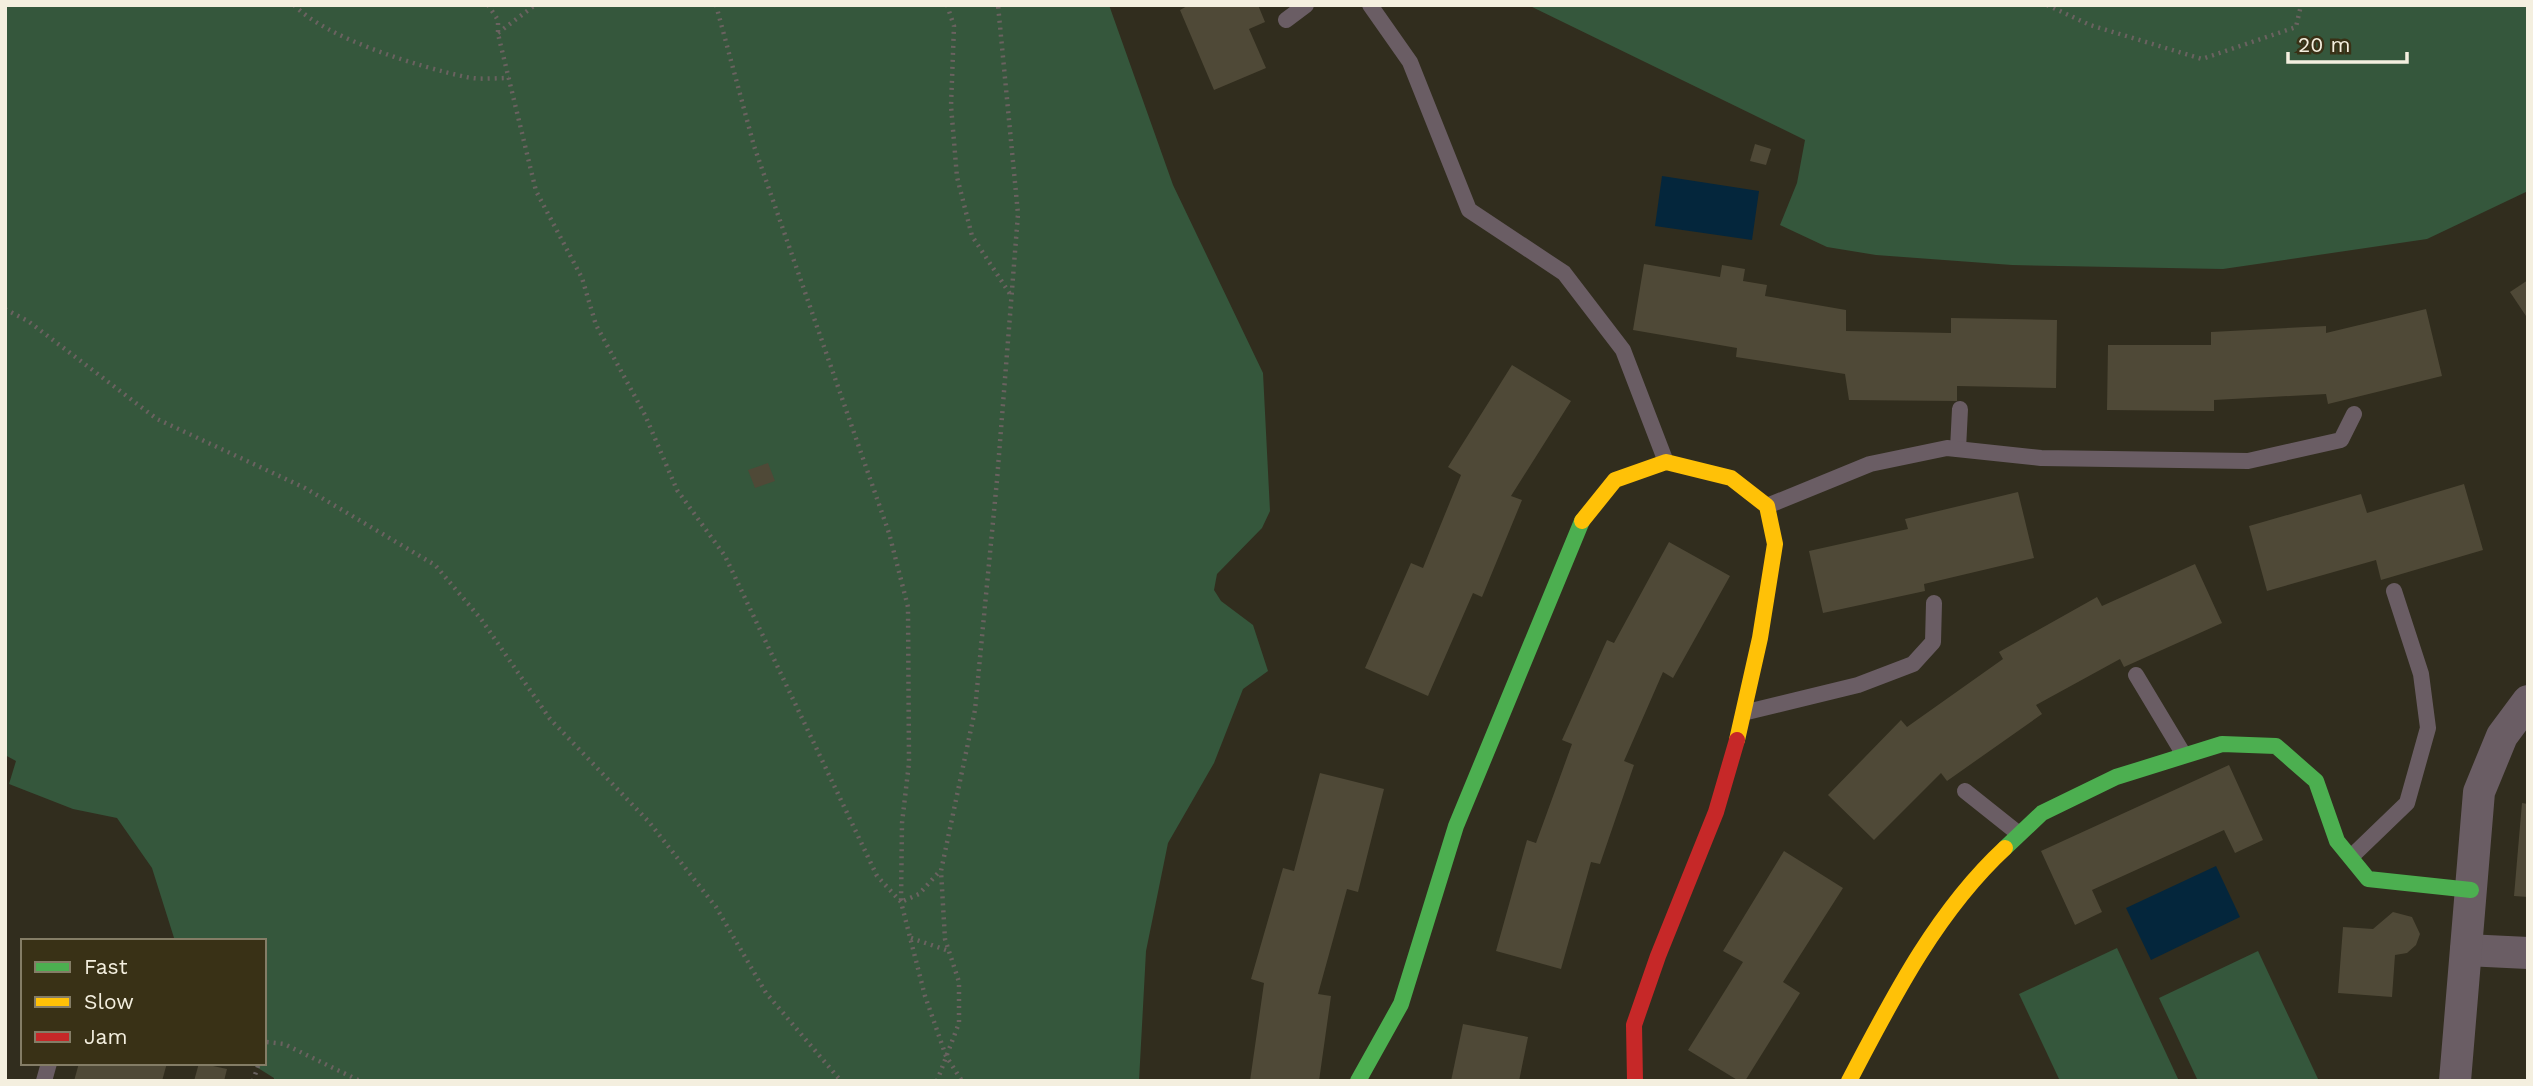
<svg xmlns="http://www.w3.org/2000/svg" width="2533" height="1086" font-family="'Work Sans',sans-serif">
<rect width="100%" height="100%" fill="#312d1e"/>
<g fill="#35573c">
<path d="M 5,5 L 1109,5 L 1173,185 L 1263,373 L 1270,511 L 1262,528 L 1217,574 L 1214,590 L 1221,601 L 1253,625 L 1268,671 L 1243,689 L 1214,763 L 1168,843 L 1146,951 L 1139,1081 L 274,1081 L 274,1078 L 250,1063 L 264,1063 L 264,941 L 175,941 L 152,868 L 117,818 L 73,809 L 9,784 L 16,761 L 5,755 Z"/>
<path d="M 1528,5 L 2528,5 L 2528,191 L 2427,239 L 2223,269 L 2012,265 L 1876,255 L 1827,247 L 1780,225 L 1797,183 L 1805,140 Z"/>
<path d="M 2117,948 L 2179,1081 L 2060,1081 L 2019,994 Z"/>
<path d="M 2258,951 L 2319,1081 L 2198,1081 L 2159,998 Z"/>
</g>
<g fill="#04263c">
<path d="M 1662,176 L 1759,191 L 1752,240 L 1655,226 Z"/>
<path d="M 2216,866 L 2240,917 L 2151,960 L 2126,908 Z"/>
</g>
<g fill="#4f4937">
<path d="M 1189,5 L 1258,5 L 1265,22 L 1249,29 L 1266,68 L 1214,90 L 1180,10 Z"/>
<path d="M 1755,144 L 1771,149 L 1766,165 L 1750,161 Z"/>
<path d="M 1644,264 L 1720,277 L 1722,265 L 1745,269 L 1743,281 L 1767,285 L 1765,296 L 1846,310 L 1846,331 L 1951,333 L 1951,318 L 2057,320 L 2056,388 L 1957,386 L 1957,401 L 1849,400 L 1845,374 L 1736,357 L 1737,348 L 1633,330 Z"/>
<path d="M 2528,280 L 2528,319 L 2510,292 Z"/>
<path d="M 2426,309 L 2442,376 L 2328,404 L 2326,394 L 2214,400 L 2214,411 L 2107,410 L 2108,345 L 2211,345 L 2211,332 L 2326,326 L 2326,333 Z"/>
<path d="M 1512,365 L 1571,401 L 1511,496 L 1522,500 L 1482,597 L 1473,593 L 1428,696 L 1365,668 L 1411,563 L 1423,568 L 1461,475 L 1448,467 Z"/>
<path d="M 768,463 L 775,481 L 755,488 L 748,470 Z"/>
<path d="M 2464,484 L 2483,550 L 2381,580 L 2376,560 L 2267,591 L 2249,526 L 2361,494 L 2367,513 Z"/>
<path d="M 2018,492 L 2034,558 L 1924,584 L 1925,591 L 1823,613 L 1809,551 L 1908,529 L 1905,519 Z"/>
<path d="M 1669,542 L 1730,576 L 1673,678 L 1663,672 L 1624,761 L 1634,765 L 1600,864 L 1591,862 L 1561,969 L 1496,951 L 1527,840 L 1536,843 L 1572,744 L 1562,740 L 1607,640 L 1614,643 Z"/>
<path d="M 2195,564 L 2222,623 L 2124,667 L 2120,659 L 2036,705 L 2042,714 L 1947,781 L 1941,773 L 1874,840 L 1828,795 L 1901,720 L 1907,727 L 2003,659 L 1999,652 L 2097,597 L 2102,606 Z"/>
<path d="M 2229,765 L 2263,840 L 2235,853 L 2224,830 L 2092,890 L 2102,912 L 2075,925 L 2041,851 Z"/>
<path d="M 1320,773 L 1384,789 L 1358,892 L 1347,889 L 1318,994 L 1331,996 L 1319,1081 L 1250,1081 L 1264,983 L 1251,979 L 1283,868 L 1294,871 Z"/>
<path d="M 2522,803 L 2528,804 L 2528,897 L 2514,896 Z"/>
<path d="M 1784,851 L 1843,888 L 1783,982 L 1800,993 L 1745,1081 L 1739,1081 L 1688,1050 L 1743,962 L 1723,951 Z"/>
<path d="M 2393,912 L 2412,917 L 2420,934 L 2416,945 L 2407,953 L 2395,955 L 2392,997 L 2338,993 L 2343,927 L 2373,929 Z"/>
<path d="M 1463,1024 L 1528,1037 L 1519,1081 L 1451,1081 Z"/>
<path d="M 79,1063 L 167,1063 L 162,1081 L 74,1081 Z"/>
<path d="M 199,1063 L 227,1069 L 224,1081 L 194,1081 Z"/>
</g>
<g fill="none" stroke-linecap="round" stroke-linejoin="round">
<g stroke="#6a6260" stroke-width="4.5" stroke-dasharray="2 5" stroke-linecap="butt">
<path d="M 294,5 C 327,39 420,67 466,77 C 480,80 495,78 509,78"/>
<path d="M 488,5 L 498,20 L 498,34 L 536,191 L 582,278 L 596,325 L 645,415 L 677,490 L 725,556 L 877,876 L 901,902 L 925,996 L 946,1056 L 962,1081"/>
<path d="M 716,5 L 754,146 L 889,533 L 908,607 L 909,763 L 902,823 L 901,902 L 919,894 L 940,871"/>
<path d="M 947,5 L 954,26 L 951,106 L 957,177 L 972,236 L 1012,297"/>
<path d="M 2047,5 L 2090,25 L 2202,59 L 2296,27 L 2301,5"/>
<path d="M 498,33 L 535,5"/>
<path d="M 5,309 L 28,321 L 157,419 L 305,488 L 435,565 L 481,619 L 550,719 L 649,822 L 716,907 L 766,993 L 841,1081"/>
<path d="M 911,938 L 949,951"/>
<path d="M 264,1048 L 266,1042 L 284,1044 L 360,1081"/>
<path d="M 253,1081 L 259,1063"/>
<path d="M 937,1081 L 959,1023 L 959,982 L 945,939 L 941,871 L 975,710 L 997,480 L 1018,214 L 998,5"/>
</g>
<g stroke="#6a5d64" stroke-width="16">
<path d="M 1370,5 L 1410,62 L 1469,210 L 1564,273 L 1623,350 L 1666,462"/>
<path d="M 1286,20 L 1306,5"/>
<path d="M 1958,449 L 1960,409"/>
<path d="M 1767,506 L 1870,464 L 1947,448 L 2041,458 L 2248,461 L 2341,440 L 2354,414"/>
<path d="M 2136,675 L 2184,755"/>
<path d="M 1747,712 L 1858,685 L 1913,664 L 1933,642 L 1934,603"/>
<path d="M 1965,791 L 2019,834"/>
<path d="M 2351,857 L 2407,803 L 2428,728 L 2421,674 L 2394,591"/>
<path d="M 44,1081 L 49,1063"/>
</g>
<g stroke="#6a5d64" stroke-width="32">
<path d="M 2466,950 L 2528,953"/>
<path d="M 2455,1081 L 2479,792 L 2502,736 L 2528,701"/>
</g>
<g stroke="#4caf50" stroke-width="16">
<path d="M 2005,848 L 2042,813 L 2116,777 L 2222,744 L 2276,746 L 2316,781 L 2337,841 L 2368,879 L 2471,890"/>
<path d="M 1358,1081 L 1401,1004 L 1456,826 L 1582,521"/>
</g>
<g stroke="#ffc107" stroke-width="16">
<path d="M 1582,521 L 1615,480 L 1666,462 L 1731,478 L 1767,506 L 1775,544 L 1760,638 L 1737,740"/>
<path d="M 1849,1081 C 1892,999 1936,912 2005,848"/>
</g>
<path stroke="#c62828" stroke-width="16" d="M 1635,1081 L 1634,1025 L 1658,956 L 1716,812 L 1737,740"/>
</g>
<rect width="2533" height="1086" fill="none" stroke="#f4efdf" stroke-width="14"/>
<rect x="21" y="939" width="245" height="126" fill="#393116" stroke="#847d66" stroke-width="2"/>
<rect x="35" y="962" width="35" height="10" fill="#4caf50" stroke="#847d66" stroke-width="2"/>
<text x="84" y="974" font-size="21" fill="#f4efdf">Fast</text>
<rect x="35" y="997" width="35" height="10" fill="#ffc107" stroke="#847d66" stroke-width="2"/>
<text x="84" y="1009" font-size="21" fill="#f4efdf">Slow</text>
<rect x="35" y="1032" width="35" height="10" fill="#c62828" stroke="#847d66" stroke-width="2"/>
<text x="84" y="1044" font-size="21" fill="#f4efdf">Jam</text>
<path d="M2288 52v10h119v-10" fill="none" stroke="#f4efdf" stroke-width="3.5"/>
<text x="2298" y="52" font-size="21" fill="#f4efdf" stroke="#393116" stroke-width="5" paint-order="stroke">20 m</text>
</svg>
